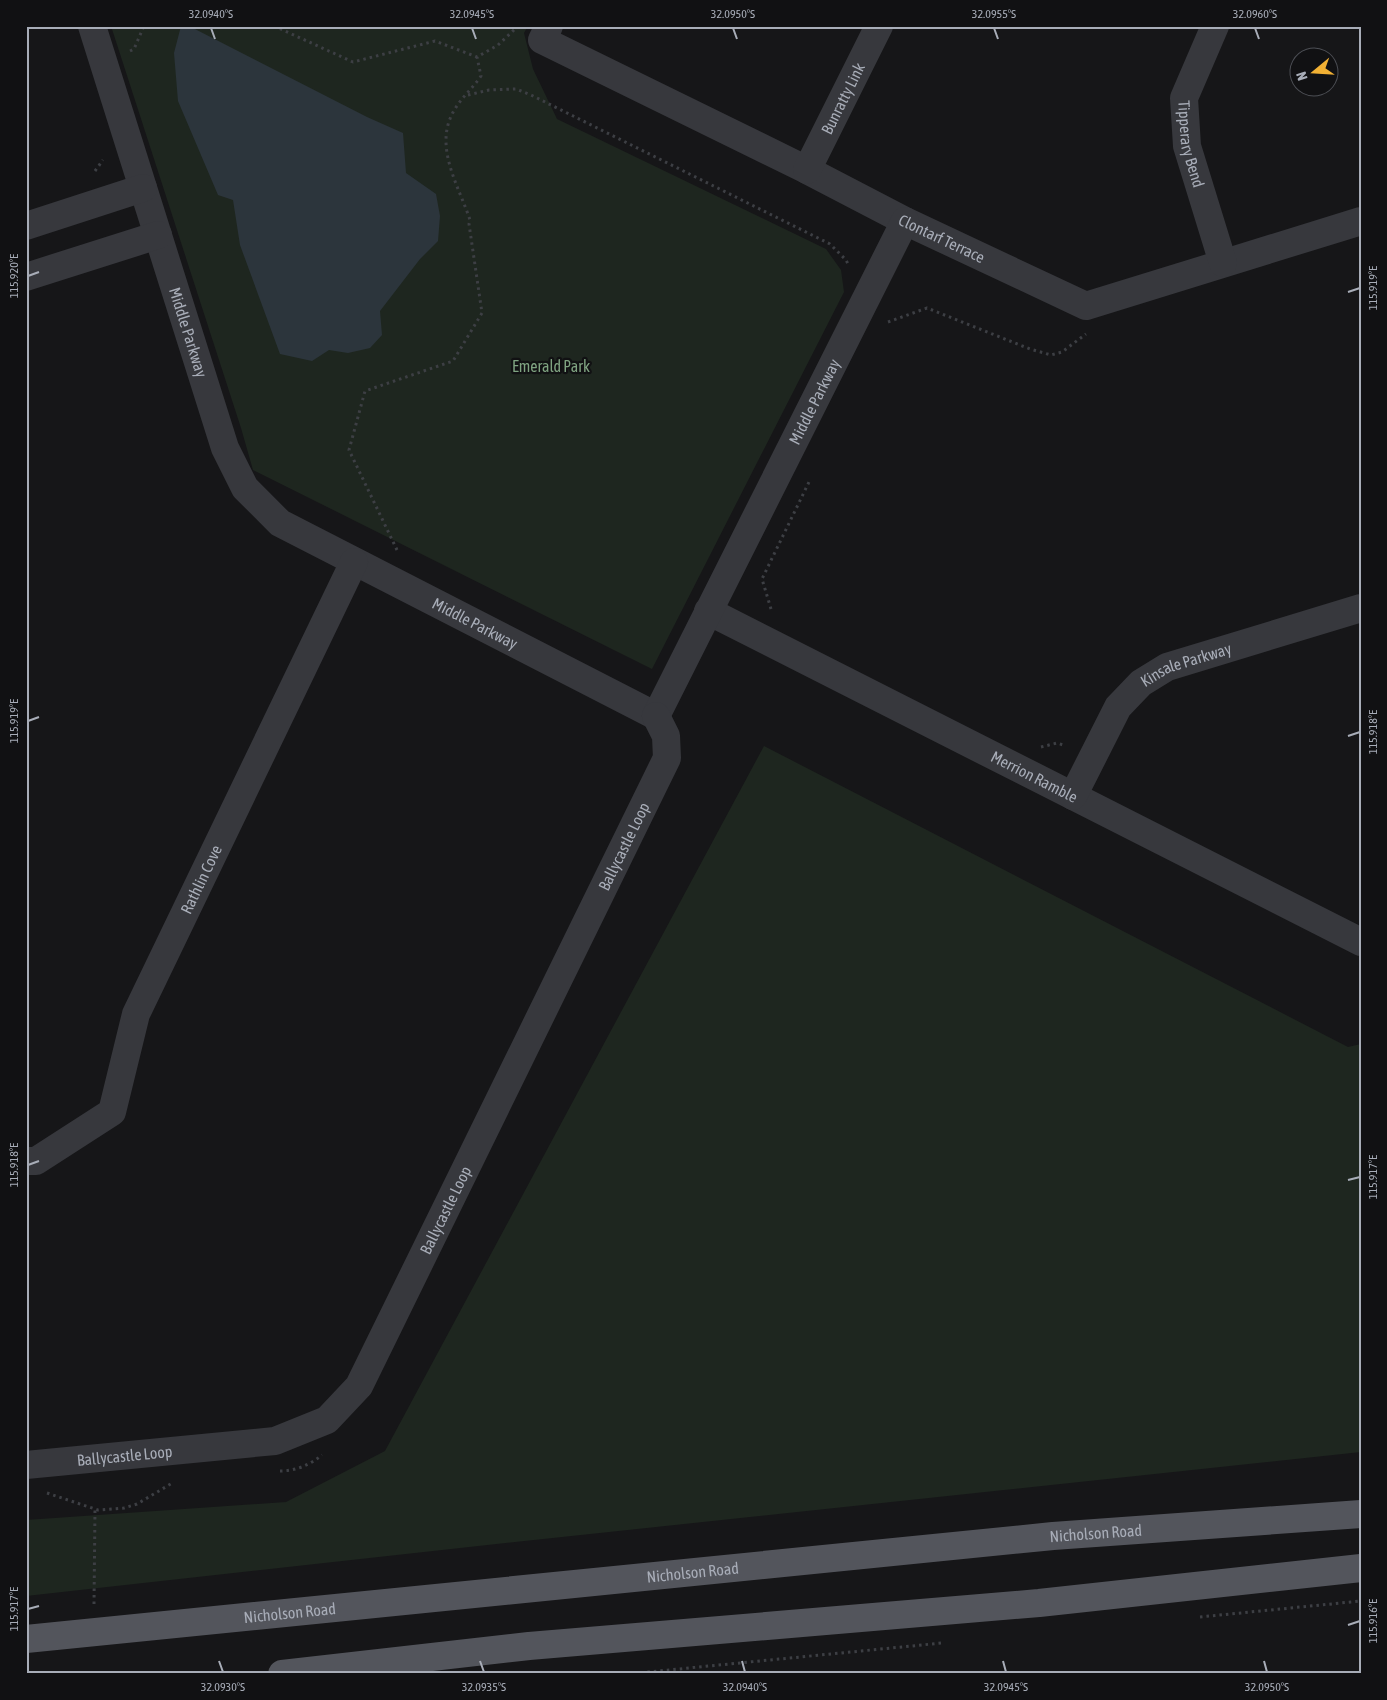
<svg xmlns="http://www.w3.org/2000/svg" width="1387" height="1700" font-family="'Asap Condensed',sans-serif">
<rect width="100%" height="100%" fill="#161618"/>
<g fill="#1e261f">
<path d="M 111,26 L 528,26 L 524,33 L 533,69 L 557,119 L 826,249 L 841,270 L 844,292 L 652,669 L 253,470 L 241,428 Z"/>
<path d="M 764,746 L 1348,1047 L 1361,1044 L 1361,1452 L 515,1542 L 26,1596 L 26,1520 L 286,1502 L 385,1451 Z"/>
</g>
<path fill="#2c353c" d="M 181,26 L 189,26 L 367,117 L 403,133 L 406,173 L 436,194 L 440,216 L 438,241 L 420,259 L 380,311 L 382,335 L 370,348 L 348,353 L 329,350 L 312,361 L 280,354 L 240,245 L 233,200 L 218,195 L 178,101 L 174,53 Z"/>
<g fill="none" stroke-linecap="round" stroke-linejoin="round">
<g stroke="#3d3f44" stroke-width="3" stroke-dasharray="2.5 4" stroke-linecap="butt">
<path d="M 274,26 L 353,62 L 435,41 L 477,57"/>
<path d="M 130,51 L 134,49 L 144,26"/>
<path d="M 468,95 L 489,90 L 516,89 L 531,95 L 830,244 L 846,260 L 849,266"/>
<path d="M 95,171 L 103,160"/>
<path d="M 888,322 L 927,308 L 1030,349 L 1051,355 L 1062,352 L 1086,334"/>
<path d="M 397,550 L 349,450 L 365,391 L 453,361 L 482,313 L 469,224 L 470,220 C 459,186 432,145 455,109 C 462,97 473,88 481,76 L 477,57 L 498,45 L 515,29"/>
<path d="M 771,609 L 762,579 L 809,482"/>
<path d="M 1041,747 L 1057,743 L 1066,746"/>
<path d="M 280,1471 C 295,1471 310,1465 322,1455"/>
<path d="M 47,1493 L 98,1510 L 124,1508 L 137,1504 L 174,1482"/>
<path d="M 94,1604 L 95,1509"/>
<path d="M 1200,1617 L 1361,1601"/>
<path d="M 628,1674 L 942,1643"/>
</g>
<g stroke="#37383d" stroke-width="28">
<path id="s1" d="M 92,26 L 225,448 L 245,488 L 280,523 L 656,716"/>
<path id="s2" d="M 549,26 L 542,40 L 807,170 L 905,221 L 1086,306 L 1361,221"/>
<path id="s3" d="M 1215,26 L 1184,98 L 1187,146 L 1223,263"/>
<path id="s4" d="M 807,170 L 879,26"/>
<path d="M 26,226 L 143,188"/>
<path d="M 26,277 L 158,235"/>
<path id="s5" d="M 708,611 L 1361,942"/>
<path id="s6" d="M 656,716 L 905,221"/>
<path id="s7" d="M 1073,796 L 1118,707 L 1141,683 L 1167,667 L 1361,608"/>
<path id="s8" d="M 26,1161 L 36,1161 L 112,1112 L 136,1014 L 354,562"/>
<path id="s9" d="M 26,1465 L 275,1441 L 327,1420 L 359,1386 L 667,758 L 666,736 L 656,716"/>
</g>
<g stroke="#53555c" stroke-width="28">
<path id="s10" d="M 26,1639 L 1053,1536 L 1361,1514"/>
<path d="M 282,1674 L 529,1646 L 1039,1603 L 1361,1568"/>
</g>
</g>
<path fill="none" stroke="#a8adb8" stroke-width="2" d="M 211,28 L 215,39M 472,28 L 476,39M 733,28 L 737,39M 994,28 L 998,39M 1255,28 L 1259,39M 28,276 L 39,272M 1348,292 L 1360,288M 28,721 L 39,717M 1348,736 L 1360,732M 28,1165 L 39,1161M 1348,1180 L 1360,1177M 28,1609 L 39,1606M 1348,1625 L 1360,1621M 219,1661 L 223,1672M 480,1661 L 484,1672M 742,1661 L 745,1672M 1003,1661 L 1006,1672M 1264,1661 L 1267,1672"/>
<g text-anchor="middle" dominant-baseline="central" stroke-width="4.5" stroke-linejoin="round" paint-order="stroke">
<g font-size="16" fill="#a8adb8" stroke="#111113">
<text stroke="none"><textPath href="#s4" startOffset="80">Bunratty Link</textPath></text>
<text stroke="none"><textPath href="#s3" startOffset="125">Tipperary Bend</textPath></text>
<text stroke="none"><textPath href="#s2" startOffset="462">Clontarf Terrace</textPath></text>
<text stroke="none"><textPath href="#s1" startOffset="321">Middle Parkway</textPath></text>
<text stroke="none"><textPath href="#s6" startOffset="352">Middle Parkway</textPath></text>
<text stroke="none"><textPath href="#s1" startOffset="756">Middle Parkway</textPath></text>
<text stroke="none"><textPath href="#s7" startOffset="182">Kinsale Parkway</textPath></text>
<text stroke="none"><textPath href="#s5" startOffset="366">Merrion Ramble</textPath></text>
<text stroke="none"><textPath href="#s9" startOffset="954">Ballycastle Loop</textPath></text>
<text stroke="none"><textPath href="#s8" startOffset="351">Rathlin Cove</textPath></text>
<text stroke="none"><textPath href="#s9" startOffset="549">Ballycastle Loop</textPath></text>
<text stroke="none"><textPath href="#s9" startOffset="99">Ballycastle Loop</textPath></text>
<text stroke="none"><textPath href="#s10" startOffset="1075">Nicholson Road</textPath></text>
<text stroke="none"><textPath href="#s10" startOffset="670">Nicholson Road</textPath></text>
<text stroke="none"><textPath href="#s10" startOffset="265">Nicholson Road</textPath></text>
</g>
<g font-size="16" fill="#7fa381" stroke="#111113">
<text x="551" y="366">Emerald Park</text>
</g>
</g>
<rect width="1387" height="1700" fill="none" stroke="#111113" stroke-width="55"/>
<g transform="translate(1314 72) rotate(252)"><circle r="24" fill="#111113" stroke="#4d4f55"/>
<path d="M0-4L9 19L0 12L-9 19Z" fill="#f2b134"/>
<text y="-8" font-size="14" font-weight="bold" text-anchor="middle" fill="#a8adb8">N</text>
</g>
<rect x="28" y="28" width="1332" height="1644" fill="none" stroke="#a8adb8" stroke-width="2"/>
<g font-size="12" text-anchor="middle" fill="#a8adb8">
<text x="211" y="18">32.0940°S</text>
<text x="472" y="18">32.0945°S</text>
<text x="733" y="18">32.0950°S</text>
<text x="994" y="18">32.0955°S</text>
<text x="1255" y="18">32.0960°S</text>
<text transform="translate(14 276) rotate(-90)" y="4">115.920°E</text>
<text transform="translate(1373 288) rotate(-90)" y="4">115.919°E</text>
<text transform="translate(14 721) rotate(-90)" y="4">115.919°E</text>
<text transform="translate(1373 732) rotate(-90)" y="4">115.918°E</text>
<text transform="translate(14 1165) rotate(-90)" y="4">115.918°E</text>
<text transform="translate(1373 1177) rotate(-90)" y="4">115.917°E</text>
<text transform="translate(14 1609) rotate(-90)" y="4">115.917°E</text>
<text transform="translate(1373 1621) rotate(-90)" y="4">115.916°E</text>
<text x="223" y="1691">32.0930°S</text>
<text x="484" y="1691">32.0935°S</text>
<text x="745" y="1691">32.0940°S</text>
<text x="1006" y="1691">32.0945°S</text>
<text x="1267" y="1691">32.0950°S</text>
</g>
</svg>
